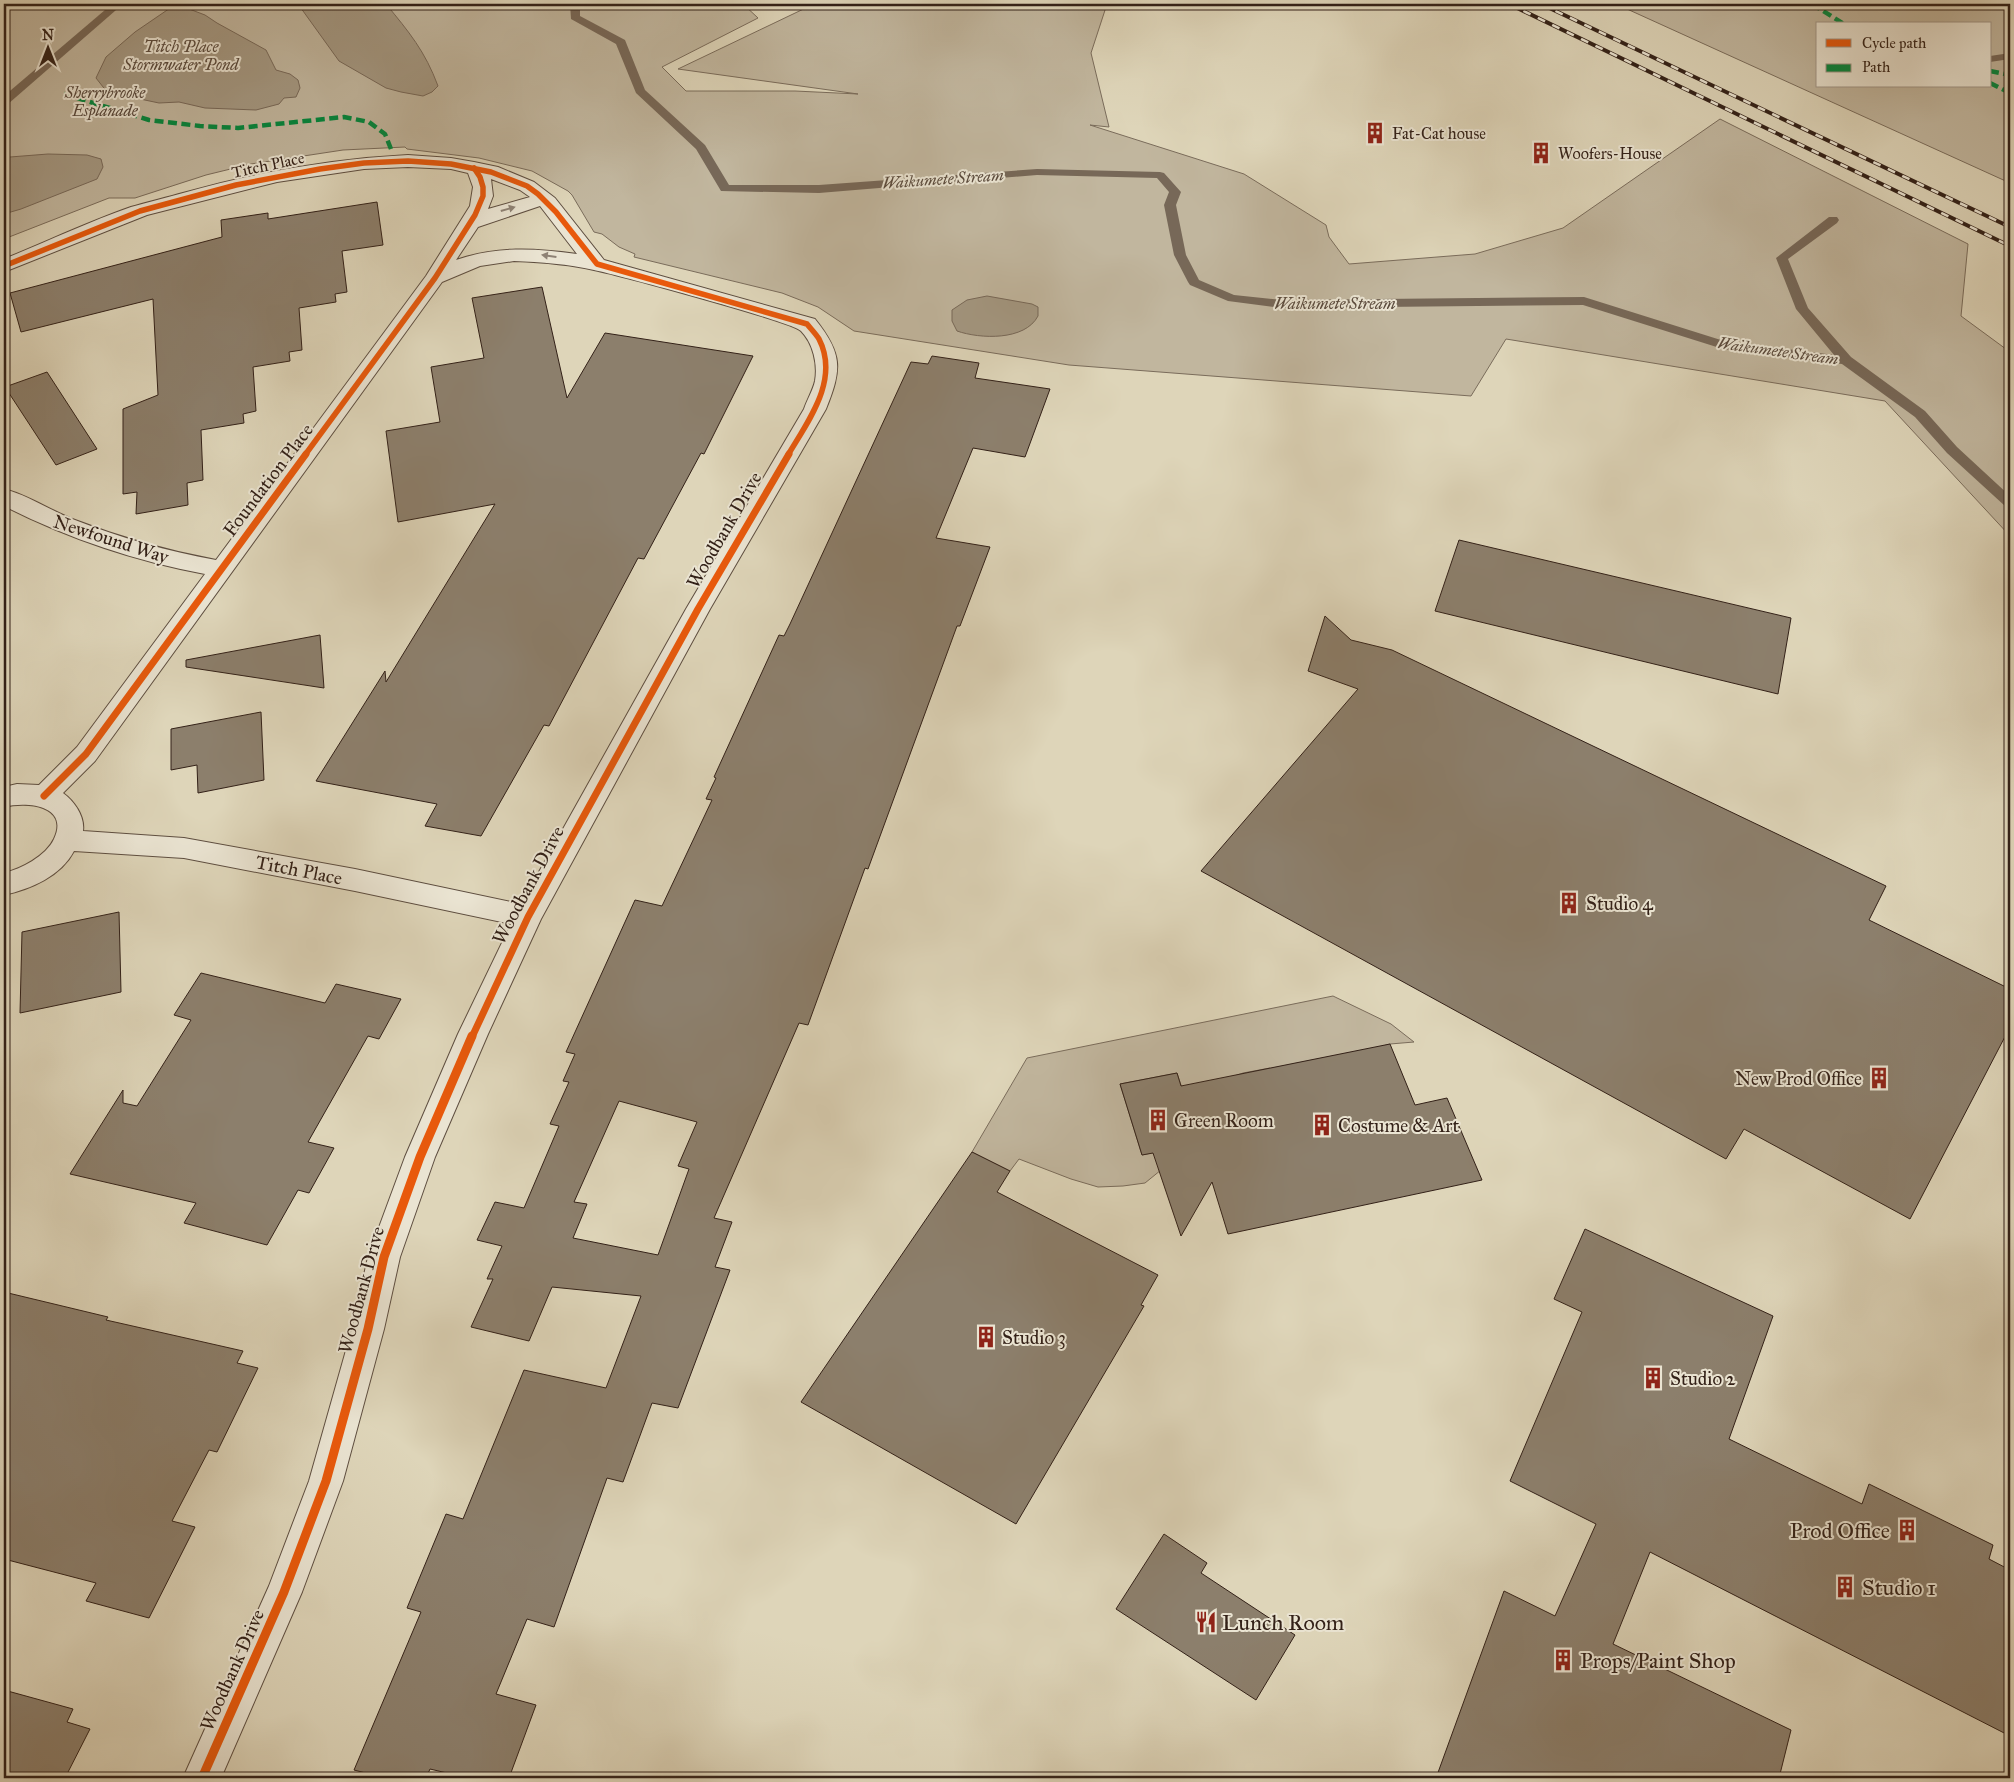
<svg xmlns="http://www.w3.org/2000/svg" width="2014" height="1782" font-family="'IM FELL Great Primer',serif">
<rect width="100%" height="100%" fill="#ded5b9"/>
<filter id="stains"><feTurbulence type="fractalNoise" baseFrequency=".004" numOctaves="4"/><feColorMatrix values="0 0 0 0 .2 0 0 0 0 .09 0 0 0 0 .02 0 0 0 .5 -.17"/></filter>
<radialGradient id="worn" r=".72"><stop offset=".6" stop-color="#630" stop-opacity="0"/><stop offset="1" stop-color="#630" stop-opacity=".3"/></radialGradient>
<g fill="#c1b69e" stroke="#7a6c5b" fill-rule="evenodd">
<path d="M 4,4 L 743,4 L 758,18 L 662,67 L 686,91 L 795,91 L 858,94 L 678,69 L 814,4 L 1107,4 L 1091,53 L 1109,127 L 1090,125 L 1244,174 L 1326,225 L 1329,237 L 1349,264 L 1475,254 L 1563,228 L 1720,119 L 1968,244 L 1961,316 L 2010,352 L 2010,536 L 1885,401 L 1506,339 L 1471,396 L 1069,365 L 854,331 L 818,307 L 782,293 L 634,257 L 635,254 L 619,247 L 602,234 L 594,232 L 572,195 L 568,191 L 532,171 L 479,158 L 407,149 L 405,147 L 343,150 L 251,164 L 206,175 L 135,198 L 109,198 L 4,239 Z"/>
<path d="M 1616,4 L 2010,4 L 2010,183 ZM 1818,24 L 1990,24 L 1990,86 L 1818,86 Z"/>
<path d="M 1333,996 L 1391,1024 L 1414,1042 L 1390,1044 L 1273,1077 L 1270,1068 L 1243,1073 L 1184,1094 L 1177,1073 L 1120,1084 L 1142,1155 L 1193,1144 L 1145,1183 L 1123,1186 L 1098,1187 L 1071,1179 L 1019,1159 L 1010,1171 L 972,1152 L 1027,1058 Z"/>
</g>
<g fill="#a49882" stroke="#776858">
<path d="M 176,4 L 205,15 L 217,23 L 266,50 L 276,70 L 290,74 L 298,80 L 300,88 L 296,97 L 284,98 L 279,104 L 256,110 L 205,108 L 179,102 L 159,103 L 107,92 L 96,78 L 106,57 L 135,32 Z"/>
<path d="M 298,4 L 386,4 C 409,32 425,51 438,86 L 432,92 L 423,96 L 401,92 L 386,88 L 339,61 Z"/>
<path d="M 48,154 L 87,155 L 101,159 L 103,167 L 97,179 L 21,209 L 4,214 L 4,160 L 10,157 Z"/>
<path d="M 987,296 L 1032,304 L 1038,307 L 1038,316 C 1025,341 980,339 957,331 L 952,321 L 952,310 L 967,300 Z"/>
</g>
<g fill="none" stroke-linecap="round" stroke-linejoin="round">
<g fill="#776858" fill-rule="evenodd">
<path d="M 112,4 L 123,4 L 8,104 L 4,105 L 4,96 Z"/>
<path d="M 570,4 L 580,4 L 580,16 L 625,40 L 645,90 L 705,145 L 729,185 L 819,185 L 1037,169 L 1160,172 L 1164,173 L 1181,192 L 1176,205 L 1186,255 L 1199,280 L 1234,295 L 1282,300 L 1584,297 L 1724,341 L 1834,355 L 1796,309 L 1776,258 L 1829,217 L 1837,217 L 1839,220 L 1837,223 L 1788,259 L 1808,308 L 1851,357 L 1925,411 L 1957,447 L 2010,496 L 2010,508 L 2005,506 L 1947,453 L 1915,417 L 1842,364 L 1723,349 L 1583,305 L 1282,308 L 1228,301 L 1190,285 L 1188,282 L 1174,255 L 1164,205 L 1169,192 L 1157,178 L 1037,175 L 819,193 L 721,191 L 696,149 L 636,93 L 616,44 L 571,19 Z"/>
<path d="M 2010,53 L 2010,59 L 1990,62 L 1990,56 Z"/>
</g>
</g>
<g fill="#8c7f6c" stroke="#332118" fill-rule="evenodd">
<path d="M 377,202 L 383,245 L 342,251 L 347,292 L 335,294 L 336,302 L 299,308 L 302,350 L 289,352 L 290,361 L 253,367 L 256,411 L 243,414 L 244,423 L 201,430 L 203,480 L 187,483 L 188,505 L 136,514 L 137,492 L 123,494 L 123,409 L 158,395 L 153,299 L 21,332 L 10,293 L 222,237 L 221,220 L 268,213 L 268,219 Z"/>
<path d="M 542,287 L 567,398 L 605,333 L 753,356 L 704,454 L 701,453 L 644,559 L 638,558 L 549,726 L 544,725 L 481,836 L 425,826 L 437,804 L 316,781 L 385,671 L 386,682 L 495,504 L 398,522 L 386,431 L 440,422 L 431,367 L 484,358 L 472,298 Z"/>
<path d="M 932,356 L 979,363 L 975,378 L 1050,389 L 1025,457 L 973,448 L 936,538 L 990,547 L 960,626 L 957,626 L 868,869 L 865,868 L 808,1025 L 799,1023 L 714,1218 L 732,1222 L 715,1267 L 730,1270 L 678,1408 L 652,1403 L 623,1482 L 607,1478 L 554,1627 L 527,1619 L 496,1694 L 536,1705 L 509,1778 L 468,1778 L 430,1769 L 426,1778 L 385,1778 L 354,1770 L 421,1612 L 407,1608 L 446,1514 L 463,1519 L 524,1370 L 606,1388 L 641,1296 L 552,1287 L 529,1341 L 471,1327 L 493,1279 L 487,1279 L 502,1246 L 477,1240 L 495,1202 L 524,1208 L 559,1126 L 550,1124 L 569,1082 L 563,1081 L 575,1054 L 566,1052 L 635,900 L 662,906 L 712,800 L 706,799 L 716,778 L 714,777 L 779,635 L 784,636 L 790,624 L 911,362 L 928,364 ZM 619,1101 L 697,1122 L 678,1166 L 689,1169 L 658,1255 L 573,1238 L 587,1204 L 574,1202 Z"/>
<path d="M 47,372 L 97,449 L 56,465 L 5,387 Z"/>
<path d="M 1459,540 L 1791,618 L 1778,694 L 1435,611 Z"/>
<path d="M 1325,616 L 1351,640 L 1392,650 L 1886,886 L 1869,920 L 2010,989 L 2010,1027 L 1910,1219 L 1744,1129 L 1726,1159 L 1201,871 L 1358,689 L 1308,671 Z"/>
<path d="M 320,635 L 324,688 L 186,667 L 186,660 Z"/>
<path d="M 261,712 L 264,780 L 198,793 L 197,765 L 171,770 L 171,729 Z"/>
<path d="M 119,912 L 121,992 L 20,1013 L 22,932 Z"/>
<path d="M 201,973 L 325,1003 L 336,984 L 401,999 L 379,1039 L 368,1036 L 308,1142 L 334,1148 L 309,1193 L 298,1190 L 267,1245 L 184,1223 L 196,1203 L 70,1174 L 123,1090 L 123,1103 L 137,1106 L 191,1020 L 174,1015 Z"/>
<path d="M 1390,1044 L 1415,1105 L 1447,1098 L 1482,1180 L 1228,1234 L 1212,1182 L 1181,1236 L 1153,1153 L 1142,1155 L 1120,1084 L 1177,1073 L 1181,1086 Z"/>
<path d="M 972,1152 L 1010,1171 L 997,1192 L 1158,1275 L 1141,1305 L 1144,1306 L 1016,1524 L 801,1402 Z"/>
<path d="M 1585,1229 L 1773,1316 L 1729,1439 L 1862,1504 L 1869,1484 L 1993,1545 L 1989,1559 L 2010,1570 L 2010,1736 L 1650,1552 L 1613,1644 L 1791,1730 L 1779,1778 L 1436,1778 L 1504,1591 L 1555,1616 L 1596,1524 L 1510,1481 L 1582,1312 L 1554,1299 Z"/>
<path d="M 4,1292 L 108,1317 L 106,1320 L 243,1351 L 237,1363 L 258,1368 L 217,1452 L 209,1450 L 172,1521 L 195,1527 L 149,1618 L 86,1601 L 96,1583 L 4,1559 Z"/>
<path d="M 1164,1534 L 1207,1563 L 1201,1573 L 1295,1635 L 1256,1700 L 1116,1609 Z"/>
<path d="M 4,1690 L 73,1709 L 67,1722 L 90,1729 L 65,1778 L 4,1778 Z"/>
</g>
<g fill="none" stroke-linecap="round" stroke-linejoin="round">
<g stroke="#5e4e40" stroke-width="2">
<path id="minor" d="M 408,155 L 451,158 L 474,162 L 498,167 L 534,182 L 555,198 L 604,260 L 815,319 C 843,354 842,369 826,409 L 710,609 L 541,919 L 488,1034 L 435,1157 L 400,1257 L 384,1329 L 343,1481 L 302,1592 L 221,1778 L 183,1778 L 269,1586 L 309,1481 L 352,1329 L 368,1257 L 405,1157 L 458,1034 L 511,924 L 355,891 L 184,858 L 74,851 C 61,876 31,889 4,895 L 4,873 C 21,869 46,856 54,839 C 70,805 26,801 4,807 L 4,787 L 17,784 L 39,785 L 77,747 L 205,574 C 135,561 67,538 4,506 L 4,489 C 28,495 51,511 75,520 C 121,538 167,551 216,560 L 426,276 L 470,206 L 473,187 L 468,173 L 451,169 L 408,167 L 364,169 L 277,182 L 147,215 L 4,272 L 4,259 C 46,242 88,222 131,207 C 148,202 166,198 183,193 C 257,172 331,159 408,155 ZM 491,179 L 520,190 L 530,197 L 488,209 L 493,196 ZM 540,206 L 577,254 C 535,248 496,246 456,260 L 478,227 ZM 514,261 C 541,262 568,264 594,270 C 618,275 793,322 801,331 C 813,343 818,364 815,381 C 813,390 807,400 804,409 L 686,609 L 521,904 L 355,869 L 184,838 L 83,831 C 85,816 74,801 63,793 L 95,761 L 442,282 L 480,266 Z"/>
</g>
<use href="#minor" fill="#eae4d2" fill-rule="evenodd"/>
<g stroke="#332118" stroke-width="4">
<g id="rail">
<path d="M 1509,4 L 2010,246"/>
<path d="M 1541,4 L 2010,227"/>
</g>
</g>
<use href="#rail" stroke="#eae4d2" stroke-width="2.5" stroke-dasharray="8" stroke-linecap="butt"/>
<g stroke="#00873e" stroke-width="4.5" stroke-dasharray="9 4.5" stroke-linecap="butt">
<path d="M 1812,4 L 1844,24"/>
<path d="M 1990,71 L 2010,75"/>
<path d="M 1990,83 L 2010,93"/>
<path d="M 64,94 L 149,120 L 200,126 L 238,128 L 344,117 L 369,122 L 385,134 L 391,149"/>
</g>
<g stroke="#eae4d2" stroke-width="8">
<g id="cycleway-far2">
<path d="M 4,266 L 140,211 L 236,185 L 320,169 L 364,163 L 408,161 L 451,164 L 491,172 L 527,186 L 538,194 L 556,212 L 597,264 L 807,324 C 811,329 816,334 819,339 C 840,380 808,421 788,455"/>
<path d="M 305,455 L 435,278 L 475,215 L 483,196 L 483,187 L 480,177 L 474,168"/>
</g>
</g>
<g stroke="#eae4d2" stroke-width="10">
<g id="cycleway-far1">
<path d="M 44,796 L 86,754 L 306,454"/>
<path d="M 472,1037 L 528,917 L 698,609 L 789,454"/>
</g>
</g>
<g stroke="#eae4d2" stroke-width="12">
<path id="cycleway" d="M 202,1778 L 284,1592 L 326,1481 L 368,1329 L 384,1257 L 420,1157 L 472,1036"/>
</g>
<use href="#cycleway-far2" stroke="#e8590c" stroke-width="5.5"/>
<use href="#cycleway-far1" stroke="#e8590c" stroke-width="7"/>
<use href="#cycleway" stroke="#e8590c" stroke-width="9"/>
</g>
<defs><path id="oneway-solid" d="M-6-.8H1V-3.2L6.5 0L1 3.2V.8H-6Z" transform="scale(1.25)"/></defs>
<g fill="#8e8275">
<use href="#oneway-solid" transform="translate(508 209) rotate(-16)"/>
<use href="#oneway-solid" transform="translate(549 256) rotate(-172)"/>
</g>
<defs>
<g id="building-bare" transform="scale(1.725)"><path d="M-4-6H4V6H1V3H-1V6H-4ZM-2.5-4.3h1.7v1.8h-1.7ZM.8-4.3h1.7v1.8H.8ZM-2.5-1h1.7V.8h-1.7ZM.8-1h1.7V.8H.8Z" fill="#8f2418" stroke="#eae4d2" stroke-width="2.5" paint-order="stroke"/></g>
<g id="restaurant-bare" transform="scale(1.725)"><path d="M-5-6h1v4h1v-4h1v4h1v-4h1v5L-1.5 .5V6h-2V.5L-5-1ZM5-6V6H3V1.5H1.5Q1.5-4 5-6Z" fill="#8f2418" stroke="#eae4d2" stroke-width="2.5" paint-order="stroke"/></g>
</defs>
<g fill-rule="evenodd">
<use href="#building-bare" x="1375" y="133"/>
<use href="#building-bare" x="1541" y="153"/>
<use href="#building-bare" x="1569" y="903"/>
<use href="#building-bare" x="1879" y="1078"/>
<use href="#building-bare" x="1158" y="1120"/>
<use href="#building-bare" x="1322" y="1125"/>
<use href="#building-bare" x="986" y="1337"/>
<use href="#building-bare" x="1653" y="1378"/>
<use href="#building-bare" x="1907" y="1530"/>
<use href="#building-bare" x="1845" y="1587"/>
<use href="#restaurant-bare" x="1206" y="1622"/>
<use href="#building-bare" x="1563" y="1660"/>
</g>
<g text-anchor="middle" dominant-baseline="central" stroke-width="4" stroke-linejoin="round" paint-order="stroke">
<g font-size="16" font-style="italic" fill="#5b4b3d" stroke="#eae4d2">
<text x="181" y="46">Titch Place<tspan x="181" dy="18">Stormwater Pond</tspan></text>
<text transform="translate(943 179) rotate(-4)">Waikumete Stream</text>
<text x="1335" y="303">Waikumete Stream</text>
<text transform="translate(1778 351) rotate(8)">Waikumete Stream</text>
</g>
<g font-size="16" font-style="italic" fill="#56463a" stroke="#eae4d2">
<text x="105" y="92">Sherrybrooke<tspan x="105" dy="18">Esplanade</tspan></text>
</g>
<g font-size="16" fill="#332118" stroke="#eae4d2" text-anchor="start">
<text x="1392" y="133">Fat-Cat house</text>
<text x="1558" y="153">Woofers-House</text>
</g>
<g font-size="16" fill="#332118" stroke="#eae4d2">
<text transform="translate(268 165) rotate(-12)">Titch Place</text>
</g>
<g font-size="19" fill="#332118" stroke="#eae4d2">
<text transform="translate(268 480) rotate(-53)">Foundation Place</text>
<text transform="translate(724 530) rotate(-60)">Woodbank Drive</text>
<text transform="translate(111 539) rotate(18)">Newfound Way</text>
<text transform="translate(299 870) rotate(11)">Titch Place</text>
<text transform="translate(528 885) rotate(-62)">Woodbank Drive</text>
<text transform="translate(361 1290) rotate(-75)">Woodbank Drive</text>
<text transform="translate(232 1670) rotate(-66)">Woodbank Drive</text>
</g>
<g font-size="19" fill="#332118" stroke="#eae4d2" text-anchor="start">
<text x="1586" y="903">Studio 4</text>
<text x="1862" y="1078" text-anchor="end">New Prod Office</text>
<text x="1174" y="1120">Green Room</text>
<text x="1338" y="1125">Costume &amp; Art</text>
<text x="1002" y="1337">Studio 3</text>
<text x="1670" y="1378">Studio 2</text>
</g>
<g font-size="22" fill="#332118" stroke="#eae4d2" text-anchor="start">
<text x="1890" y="1530" text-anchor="end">Prod Office</text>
<text x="1862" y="1587">Studio 1</text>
<text x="1222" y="1622">Lunch Room</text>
<text x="1580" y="1660">Props/Paint Shop</text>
</g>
</g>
<rect width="2014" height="1782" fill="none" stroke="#ded5b9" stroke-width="20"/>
<rect x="5" y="5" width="2004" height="1772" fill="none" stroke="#332118" stroke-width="2.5"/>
<rect x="10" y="10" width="1994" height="1762" fill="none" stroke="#332118"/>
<rect x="1816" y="22" width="175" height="65" fill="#eae4d2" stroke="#a19688"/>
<rect x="1826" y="39" width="25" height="8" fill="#e8590c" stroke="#a19688"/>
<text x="1862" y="48" font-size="15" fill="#332118">Cycle path</text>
<rect x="1826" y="64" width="25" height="8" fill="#00873e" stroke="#a19688"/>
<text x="1862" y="72" font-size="15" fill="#332118">Path</text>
<g transform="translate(48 48)" stroke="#eae4d2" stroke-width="4" paint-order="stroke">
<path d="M0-4L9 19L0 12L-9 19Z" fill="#332118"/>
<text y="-8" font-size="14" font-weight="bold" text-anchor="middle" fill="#332118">N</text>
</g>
<rect width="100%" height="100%" filter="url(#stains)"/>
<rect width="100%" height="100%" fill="url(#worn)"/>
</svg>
